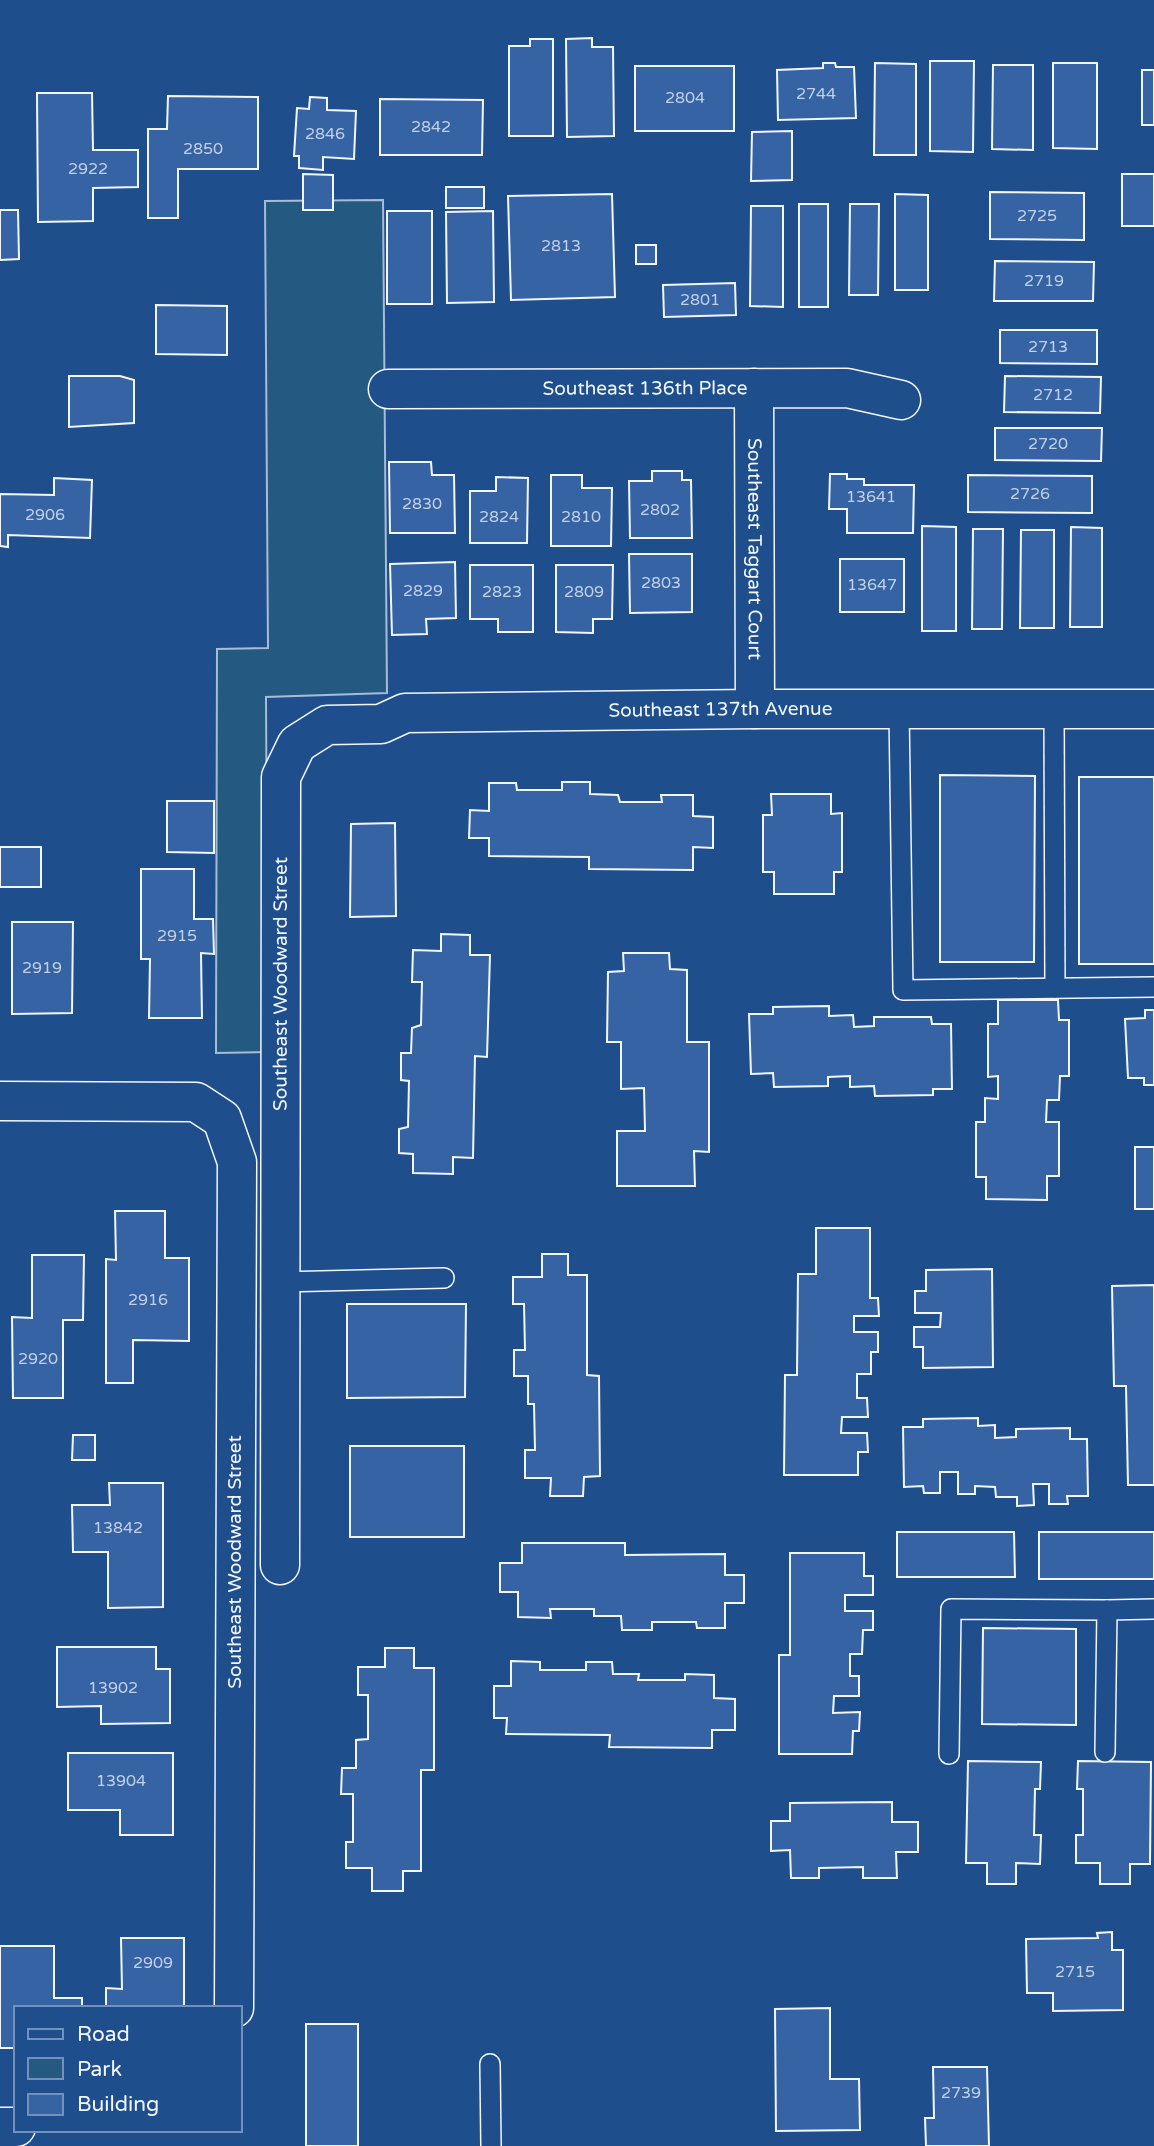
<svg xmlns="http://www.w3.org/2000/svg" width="1154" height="2146" font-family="'Varela Round',sans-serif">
<rect width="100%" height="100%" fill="#1f4e8c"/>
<path fill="#245a82" stroke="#a8bbd7" stroke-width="2" d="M 383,200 L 387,693 L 266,697 L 268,1052 L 216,1053 L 217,649 L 268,648 L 265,201 Z"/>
<g fill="#3563a3" stroke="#f2f6ff" stroke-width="2">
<path d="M 592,38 L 592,47 L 613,47 L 614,136 L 567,137 L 566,39 Z"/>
<path d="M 530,39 L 553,39 L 553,136 L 509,136 L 509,46 L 530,46 Z"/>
<path d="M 930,61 L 974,61 L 973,152 L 930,151 Z"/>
<path d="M 823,63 L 835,63 L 836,67 L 854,67 L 856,118 L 778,120 L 777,70 L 823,68 Z"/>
<path d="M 875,63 L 916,64 L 916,155 L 874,155 Z"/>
<path d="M 1053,63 L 1097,63 L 1097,149 L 1053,148 Z"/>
<path d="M 993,65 L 1033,65 L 1033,150 L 992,149 Z"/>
<rect x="635" y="66" width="99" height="65"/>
<rect x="1142" y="70" width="12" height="55"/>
<path d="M 37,93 L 92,93 L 93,150 L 138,150 L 138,187 L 93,188 L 93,221 L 38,222 Z"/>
<path d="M 168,96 L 258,97 L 258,169 L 178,169 L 178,218 L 148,218 L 148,129 L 167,129 Z"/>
<path d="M 310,97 L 327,98 L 327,110 L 356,111 L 354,159 L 323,157 L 323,170 L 299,168 L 299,156 L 294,156 L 297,108 L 309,109 Z"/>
<path d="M 380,99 L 483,100 L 482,155 L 380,155 Z"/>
<path d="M 792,131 L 792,180 L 751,181 L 752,132 Z"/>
<path d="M 303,174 L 333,175 L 333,210 L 303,210 Z"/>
<rect x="1122" y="174" width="32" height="52"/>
<rect x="446" y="187" width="38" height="21"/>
<path d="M 990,192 L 1084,193 L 1084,240 L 990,239 Z"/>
<path d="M 612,194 L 615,297 L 511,300 L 508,196 Z"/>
<path d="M 895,194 L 928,195 L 928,290 L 895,290 Z"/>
<rect x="799" y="204" width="29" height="103"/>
<path d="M 850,204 L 879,204 L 878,295 L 849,295 Z"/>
<path d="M 751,206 L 783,206 L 783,307 L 750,306 Z"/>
<path d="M 0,210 L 18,210 L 19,259 L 0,260 Z"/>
<rect x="387" y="211" width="45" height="93"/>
<path d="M 493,211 L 494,302 L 447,303 L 446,212 Z"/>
<rect x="636" y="245" width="20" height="19"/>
<path d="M 995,261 L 1094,262 L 1093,301 L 994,301 Z"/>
<path d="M 735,283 L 736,315 L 664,317 L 663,285 Z"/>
<path d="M 156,305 L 227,306 L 227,355 L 156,354 Z"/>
<path d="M 1000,330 L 1097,330 L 1097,364 L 1000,363 Z"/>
<path d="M 69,376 L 120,376 L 134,380 L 134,423 L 69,427 Z"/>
<path d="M 1005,376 L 1101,377 L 1100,413 L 1004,412 Z"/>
<path d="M 995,428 L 1102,428 L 1101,461 L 995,460 Z"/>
<path d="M 389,462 L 431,462 L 432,475 L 454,475 L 455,533 L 390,533 Z"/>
<path d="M 652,471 L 682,471 L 682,480 L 691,480 L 692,538 L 630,538 L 629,481 L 652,481 Z"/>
<path d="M 830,474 L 847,474 L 847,479 L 864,479 L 864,485 L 914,485 L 913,533 L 847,533 L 847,509 L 829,509 Z"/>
<path d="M 551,475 L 582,475 L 582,488 L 612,488 L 611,546 L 551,546 Z"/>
<path d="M 968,475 L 1092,476 L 1092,513 L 968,512 Z"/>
<path d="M 496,477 L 528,478 L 527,543 L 470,543 L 470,491 L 496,491 Z"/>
<path d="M 54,478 L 92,480 L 90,538 L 8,535 L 8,547 L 0,546 L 0,494 L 54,495 Z"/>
<path d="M 922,526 L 956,527 L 956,631 L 922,631 Z"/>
<path d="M 1071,527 L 1102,528 L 1102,627 L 1070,627 Z"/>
<path d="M 973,529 L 1003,529 L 1002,629 L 972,629 Z"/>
<path d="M 1021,530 L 1054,530 L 1054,628 L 1020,628 Z"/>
<path d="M 629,554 L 692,554 L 692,612 L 630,613 Z"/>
<rect x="840" y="559" width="64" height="53"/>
<path d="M 455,562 L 456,618 L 426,619 L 427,634 L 392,635 L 390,564 Z"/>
<path d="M 470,565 L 533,565 L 533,632 L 498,632 L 498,619 L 470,619 Z"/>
<path d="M 556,565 L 613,565 L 612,619 L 593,619 L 593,633 L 556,632 Z"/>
<path d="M 940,775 L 1035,776 L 1034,962 L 940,962 Z"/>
<rect x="1079" y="777" width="75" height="187"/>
<path d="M 562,782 L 590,782 L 590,794 L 618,795 L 620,802 L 662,802 L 661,795 L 693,795 L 693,816 L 713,817 L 713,848 L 693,847 L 693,870 L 589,869 L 589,857 L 489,856 L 489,838 L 469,838 L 470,810 L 489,811 L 489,783 L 516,783 L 517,790 L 562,790 Z"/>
<path d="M 771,794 L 831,794 L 831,814 L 842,813 L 842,872 L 834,872 L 834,894 L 774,894 L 774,872 L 763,872 L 763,815 L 772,815 Z"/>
<path d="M 167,801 L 214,801 L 214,853 L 167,852 Z"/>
<path d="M 395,823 L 396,916 L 350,917 L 351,824 Z"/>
<rect x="0" y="847" width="41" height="40"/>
<path d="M 141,869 L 194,869 L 194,919 L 213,919 L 214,954 L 201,953 L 202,1018 L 149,1018 L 150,959 L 141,959 Z"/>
<path d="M 12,922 L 73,922 L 72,1013 L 12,1014 Z"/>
<path d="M 441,934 L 470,935 L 470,955 L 490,955 L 487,1057 L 475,1056 L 473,1158 L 453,1157 L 453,1174 L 413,1173 L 413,1154 L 399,1153 L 399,1129 L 408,1127 L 409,1081 L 401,1080 L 401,1053 L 411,1053 L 412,1028 L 421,1025 L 422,982 L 412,982 L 413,950 L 441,951 Z"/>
<path d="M 623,953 L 669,953 L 670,969 L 687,970 L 687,1042 L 709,1042 L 709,1152 L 694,1151 L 695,1186 L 617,1186 L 617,1131 L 645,1131 L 644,1088 L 621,1089 L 621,1042 L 607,1042 L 608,972 L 624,971 Z"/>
<path d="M 998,1000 L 1058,1000 L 1059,1020 L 1069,1020 L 1069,1076 L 1060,1076 L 1059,1100 L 1047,1100 L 1046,1122 L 1059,1122 L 1059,1176 L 1047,1176 L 1047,1200 L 986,1199 L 986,1177 L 976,1177 L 976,1122 L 985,1122 L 985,1098 L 998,1099 L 998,1076 L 988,1077 L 988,1024 L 998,1024 Z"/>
<path d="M 829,1006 L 829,1016 L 853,1015 L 854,1027 L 874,1026 L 874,1017 L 931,1017 L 932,1024 L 951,1024 L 952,1089 L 933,1089 L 933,1095 L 875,1096 L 874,1086 L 850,1087 L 850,1076 L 828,1077 L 828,1086 L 774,1087 L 773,1073 L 751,1074 L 749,1014 L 773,1014 L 773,1007 Z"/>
<path d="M 1145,1010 L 1154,1010 L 1154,1085 L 1144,1085 L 1144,1078 L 1128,1078 L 1125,1019 L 1145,1018 Z"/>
<rect x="1135" y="1147" width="19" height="62"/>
<path d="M 115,1211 L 165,1211 L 165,1258 L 189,1258 L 189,1341 L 133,1340 L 133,1383 L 106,1383 L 106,1259 L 116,1260 Z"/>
<path d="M 816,1228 L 870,1228 L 870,1298 L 878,1298 L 879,1316 L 854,1316 L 854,1332 L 878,1332 L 878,1352 L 871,1352 L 871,1374 L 857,1374 L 857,1398 L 867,1398 L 868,1417 L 842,1417 L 841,1433 L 867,1433 L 868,1452 L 858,1452 L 858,1475 L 784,1475 L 785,1375 L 797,1375 L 798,1274 L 816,1274 Z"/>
<path d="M 542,1254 L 568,1254 L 568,1275 L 587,1275 L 587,1375 L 599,1376 L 600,1476 L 584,1477 L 583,1496 L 550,1496 L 551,1478 L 525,1478 L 525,1450 L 535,1450 L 534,1404 L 528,1404 L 528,1376 L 514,1376 L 514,1350 L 525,1350 L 524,1304 L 513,1304 L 513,1277 L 542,1277 Z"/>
<path d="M 32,1255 L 84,1255 L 83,1320 L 63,1320 L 63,1398 L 13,1398 L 12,1317 L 32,1318 Z"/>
<path d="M 992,1269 L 993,1367 L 923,1368 L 923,1347 L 914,1347 L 914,1327 L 940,1327 L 941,1313 L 915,1313 L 915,1291 L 926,1291 L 926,1270 Z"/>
<path d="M 1154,1285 L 1154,1485 L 1128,1485 L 1126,1386 L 1114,1386 L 1112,1286 Z"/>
<path d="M 347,1304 L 466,1304 L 465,1397 L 347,1398 Z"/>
<path d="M 978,1418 L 978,1426 L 995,1425 L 995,1438 L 1016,1437 L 1016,1429 L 1070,1428 L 1070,1439 L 1087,1439 L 1088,1496 L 1067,1496 L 1068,1504 L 1049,1504 L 1049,1484 L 1033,1484 L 1034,1505 L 1017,1506 L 1017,1497 L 996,1497 L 995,1487 L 975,1486 L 975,1494 L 958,1494 L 958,1472 L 940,1472 L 940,1493 L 924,1493 L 923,1486 L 904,1487 L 903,1427 L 923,1427 L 923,1419 Z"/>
<path d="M 73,1435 L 95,1435 L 95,1460 L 72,1460 Z"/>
<rect x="350" y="1446" width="114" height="91"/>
<path d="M 109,1483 L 163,1483 L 163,1607 L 108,1608 L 108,1552 L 73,1552 L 72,1505 L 110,1505 Z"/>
<path d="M 897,1532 L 1014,1532 L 1015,1577 L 897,1577 Z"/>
<rect x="1039" y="1532" width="115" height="47"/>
<path d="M 522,1543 L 625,1543 L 625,1555 L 725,1554 L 725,1575 L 744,1575 L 744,1603 L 725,1603 L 725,1628 L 697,1628 L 696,1622 L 652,1622 L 652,1630 L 622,1630 L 621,1616 L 594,1616 L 594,1609 L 550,1609 L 551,1618 L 518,1617 L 518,1592 L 500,1592 L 500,1563 L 522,1563 Z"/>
<path d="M 790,1553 L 864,1553 L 864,1576 L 873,1576 L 873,1595 L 845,1595 L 845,1611 L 873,1611 L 873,1630 L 863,1630 L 862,1654 L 850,1654 L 850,1676 L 859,1676 L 859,1696 L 834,1696 L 833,1713 L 860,1712 L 859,1731 L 853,1731 L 852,1754 L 779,1754 L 779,1655 L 790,1655 Z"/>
<path d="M 983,1628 L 1076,1629 L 1076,1725 L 982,1724 Z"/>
<path d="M 57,1647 L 156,1647 L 156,1669 L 170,1669 L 170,1723 L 101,1724 L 101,1706 L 57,1707 Z"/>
<path d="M 385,1648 L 414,1648 L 414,1668 L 434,1668 L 434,1770 L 421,1770 L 421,1871 L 403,1871 L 403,1891 L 372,1891 L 372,1868 L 346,1868 L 346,1842 L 353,1842 L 353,1794 L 341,1794 L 342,1768 L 356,1768 L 356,1740 L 368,1739 L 368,1695 L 358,1695 L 358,1667 L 385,1667 Z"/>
<path d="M 511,1661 L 540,1662 L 540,1670 L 586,1670 L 586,1662 L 612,1662 L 613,1674 L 639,1674 L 638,1680 L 685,1680 L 685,1674 L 714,1675 L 714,1698 L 735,1699 L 735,1730 L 712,1730 L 712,1748 L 609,1747 L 610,1735 L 506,1734 L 507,1718 L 494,1718 L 494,1686 L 511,1686 Z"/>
<path d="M 68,1753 L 173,1753 L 173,1835 L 120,1835 L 120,1810 L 68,1810 Z"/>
<path d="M 968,1761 L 1041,1762 L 1040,1789 L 1035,1789 L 1034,1835 L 1041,1835 L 1040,1864 L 1016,1863 L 1016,1884 L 987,1884 L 987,1863 L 966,1863 Z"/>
<path d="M 1078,1761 L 1151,1762 L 1150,1864 L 1130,1864 L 1130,1884 L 1100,1884 L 1100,1863 L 1076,1863 L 1076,1835 L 1083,1835 L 1083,1789 L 1077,1789 Z"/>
<path d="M 892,1802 L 892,1822 L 918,1822 L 918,1852 L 896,1852 L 897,1878 L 863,1878 L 863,1867 L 819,1868 L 819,1878 L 791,1878 L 790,1850 L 771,1851 L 771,1821 L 790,1821 L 790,1803 Z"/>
<path d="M 1112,1932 L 1112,1950 L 1123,1950 L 1123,2010 L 1053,2011 L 1053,1993 L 1027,1993 L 1026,1939 L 1098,1938 L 1097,1933 Z"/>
<path d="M 121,1938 L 184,1938 L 184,2008 L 106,2008 L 106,1988 L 122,1989 Z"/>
<path d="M 0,1946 L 54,1946 L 54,1998 L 82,1998 L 82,2008 L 16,2008 L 16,2048 L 0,2048 Z"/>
<path d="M 830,2008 L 830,2079 L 859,2079 L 860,2130 L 776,2131 L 775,2009 Z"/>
<rect x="306" y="2024" width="52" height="122"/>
<path d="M 933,2067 L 987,2067 L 989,2146 L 926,2146 L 925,2118 L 934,2118 Z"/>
</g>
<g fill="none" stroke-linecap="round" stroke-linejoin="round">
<g stroke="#f2f6ff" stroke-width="22">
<g id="lane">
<path d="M 899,709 L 903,990 L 1154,987"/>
<path d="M 1054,709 L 1055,988"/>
<path d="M 280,1282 L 444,1278"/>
<path d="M 1107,1610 L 1154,1609"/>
<path d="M 949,1754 L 951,1609 L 1107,1610 L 1105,1752"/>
<path d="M 490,2064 L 491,2146"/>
</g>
</g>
<g stroke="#f2f6ff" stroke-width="41">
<g id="street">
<path id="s1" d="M 754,388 L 755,709"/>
<path id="s2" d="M 388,389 L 847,388 L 901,400"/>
<path d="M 0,1101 L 196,1102 L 222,1119 L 237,1162 L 234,2008"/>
<path id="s3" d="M 280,1565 L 281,777 L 297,744 L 327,725 L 381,724 L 405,713 L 755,709 L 1154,709"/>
<path d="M 0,2127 L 16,2127"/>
</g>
</g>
<use href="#lane" stroke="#1f4e8c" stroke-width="19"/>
<use href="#street" stroke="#1f4e8c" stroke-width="38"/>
</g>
<g text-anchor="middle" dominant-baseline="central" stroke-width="5" stroke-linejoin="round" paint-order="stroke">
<g font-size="16" fill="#c3d1e8">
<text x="816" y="94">2744</text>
<text x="685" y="98">2804</text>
<text x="431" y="127">2842</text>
<text x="325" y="134">2846</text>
<text x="203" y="149">2850</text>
<text x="88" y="169">2922</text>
<text x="1037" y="216">2725</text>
<text x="561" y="246">2813</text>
<text x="1044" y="281">2719</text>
<text x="700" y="300">2801</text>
<text x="1048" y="347">2713</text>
<text x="1053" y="395">2712</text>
<text x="1048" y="444">2720</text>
<text x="1030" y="494">2726</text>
<text x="871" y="497">13641</text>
<text x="422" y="504">2830</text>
<text x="660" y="510">2802</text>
<text x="45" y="515">2906</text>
<text x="499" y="517">2824</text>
<text x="581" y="517">2810</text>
<text x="661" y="583">2803</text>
<text x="872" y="585">13647</text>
<text x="423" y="591">2829</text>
<text x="502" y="592">2823</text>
<text x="584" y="592">2809</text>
<text x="177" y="936">2915</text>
<text x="42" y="968">2919</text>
<text x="148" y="1300">2916</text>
<text x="38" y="1359">2920</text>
<text x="118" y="1528">13842</text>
<text x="113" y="1688">13902</text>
<text x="121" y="1781">13904</text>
<text x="153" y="1963">2909</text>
<text x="1075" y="1972">2715</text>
<text x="961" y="2093">2739</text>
</g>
<g font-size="19" fill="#f2f6ff" stroke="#1f4e8c">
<text stroke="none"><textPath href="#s2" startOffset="257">Southeast 136th Place</textPath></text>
<text stroke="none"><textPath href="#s1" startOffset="161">Southeast Taggart Court</textPath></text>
<text stroke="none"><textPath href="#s3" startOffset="1256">Southeast 137th Avenue</textPath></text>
<text stroke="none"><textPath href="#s3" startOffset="581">Southeast Woodward Street</textPath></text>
<text transform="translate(235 1562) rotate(-90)">Southeast Woodward Street</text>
</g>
</g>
<rect x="14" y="2006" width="228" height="126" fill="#1f4e8c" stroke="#7391ba" stroke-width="2"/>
<rect x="28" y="2029" width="35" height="10" fill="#1f4e8c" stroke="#7391ba" stroke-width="2"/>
<text x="77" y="2041" font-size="21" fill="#f2f6ff">Road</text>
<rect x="28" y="2058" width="35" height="21" fill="#245a82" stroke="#7391ba" stroke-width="2"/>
<text x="77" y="2076" font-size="21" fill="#f2f6ff">Park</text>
<rect x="28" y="2094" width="35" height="21" fill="#3563a3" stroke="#7391ba" stroke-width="2"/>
<text x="77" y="2111" font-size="21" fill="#f2f6ff">Building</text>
</svg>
